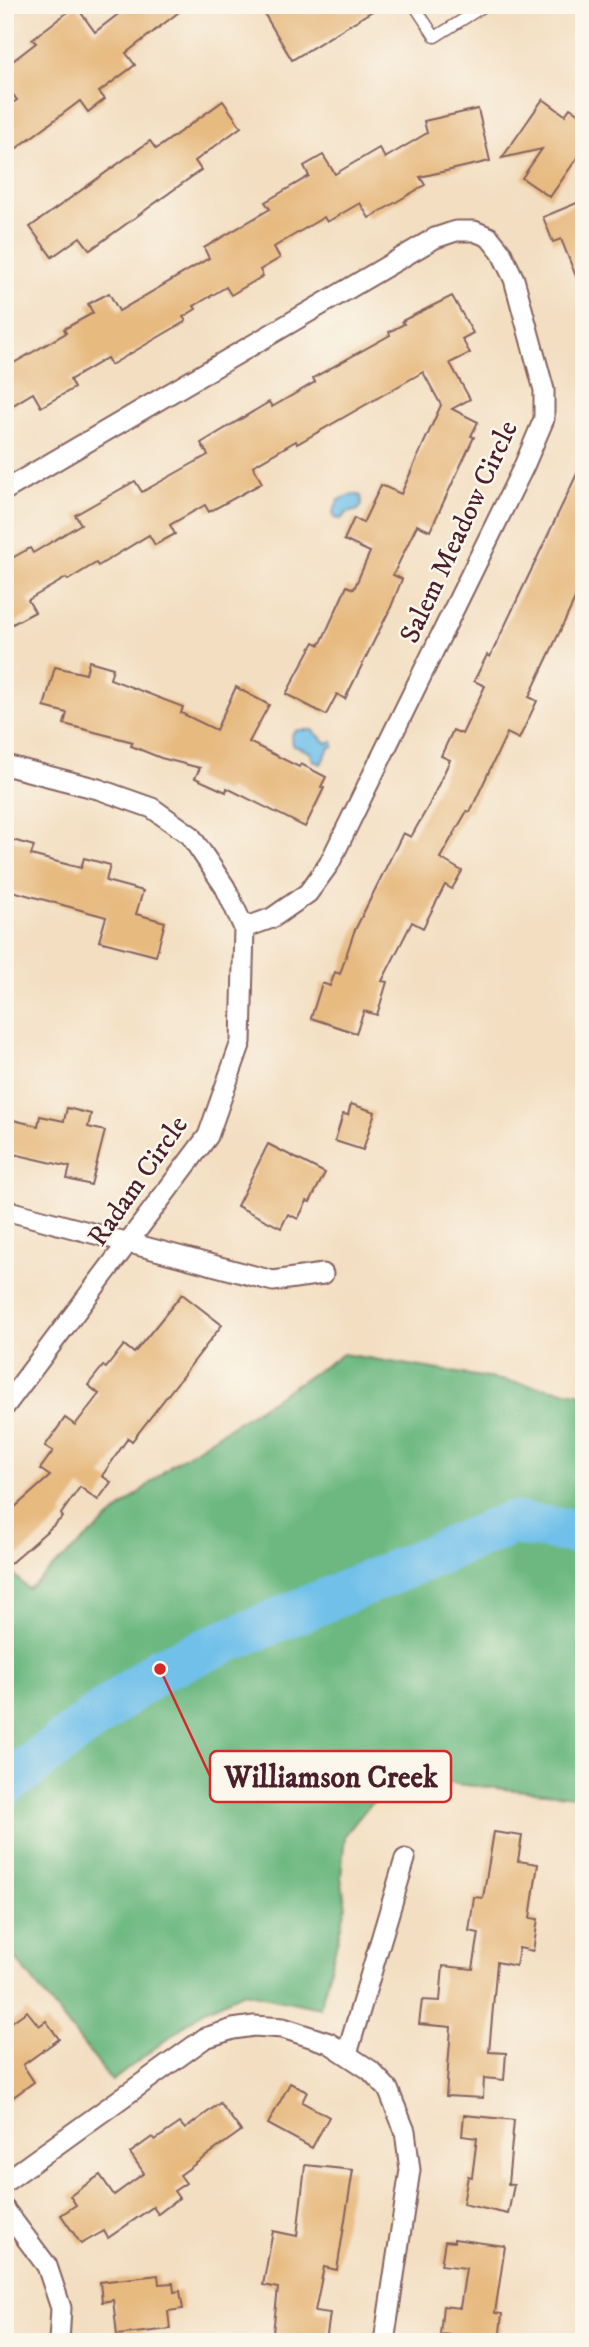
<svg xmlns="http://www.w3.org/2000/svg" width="589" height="2347" font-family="'IM FELL DW Pica',serif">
<rect width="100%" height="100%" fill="#fbf7ec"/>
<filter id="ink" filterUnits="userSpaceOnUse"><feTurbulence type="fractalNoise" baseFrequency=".0143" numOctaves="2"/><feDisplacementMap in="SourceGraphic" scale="14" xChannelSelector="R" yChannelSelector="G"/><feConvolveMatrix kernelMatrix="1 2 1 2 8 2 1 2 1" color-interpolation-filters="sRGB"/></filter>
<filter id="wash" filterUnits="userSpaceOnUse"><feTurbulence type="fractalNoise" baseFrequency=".00686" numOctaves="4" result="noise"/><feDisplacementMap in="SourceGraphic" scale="28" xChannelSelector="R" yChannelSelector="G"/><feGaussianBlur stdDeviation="1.57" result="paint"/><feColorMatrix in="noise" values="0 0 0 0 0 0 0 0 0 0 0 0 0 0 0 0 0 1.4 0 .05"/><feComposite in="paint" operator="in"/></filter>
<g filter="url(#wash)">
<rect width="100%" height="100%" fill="#f3dec1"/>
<path fill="#6cb880" stroke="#5b6c56" stroke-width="2" d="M 343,1354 L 584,1394 L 584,1797 L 416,1780 L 370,1804 L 345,1835 L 341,1877 L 346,1907 L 320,2008 L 244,1992 L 203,2011 L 112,2081 L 16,1959 L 5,1966 L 5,1566 L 28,1589 L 171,1465 Z"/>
<g fill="#6fc0ea" stroke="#5c708a" stroke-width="2">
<path d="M 353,494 L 361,496 L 362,505 L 358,510 L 347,513 L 341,519 L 335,518 L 333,512 L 339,500 Z"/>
<path d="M 297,730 L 312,730 L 327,743 L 333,741 L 334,746 L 329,748 L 321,764 L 313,760 L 310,752 L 292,745 L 291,735 Z"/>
</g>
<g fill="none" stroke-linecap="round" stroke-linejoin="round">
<path stroke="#6fc0ea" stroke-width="44" d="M 5,1785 L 160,1669 L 511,1523 L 584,1533"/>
</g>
<g id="blocks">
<g fill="#e7ba80">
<path d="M 130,5 L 188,5 L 126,53 L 135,65 L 99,92 L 105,99 L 88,112 L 80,101 L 5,157 L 5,108 L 17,100 L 5,84 L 5,67 L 36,43 L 32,39 L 76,6 L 95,32 Z"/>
<path d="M 259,5 L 382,5 L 292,60 Z"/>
<path d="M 543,99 L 565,115 L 570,108 L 584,117 L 584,148 L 550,197 L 522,178 L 542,149 L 502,158 Z"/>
<path d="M 223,101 L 241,127 L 195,161 L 201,170 L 90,250 L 80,237 L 52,257 L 30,227 L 150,141 L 156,149 Z"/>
<path d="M 478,109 L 490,161 L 420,177 L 425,185 L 369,218 L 360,203 L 327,222 L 324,217 L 274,247 L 280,258 L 260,270 L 263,276 L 231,295 L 226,287 L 194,306 L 196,309 L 183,317 L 186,321 L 111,365 L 107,358 L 70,380 L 74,388 L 41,407 L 33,393 L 5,410 L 5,368 L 66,333 L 64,329 L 93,313 L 88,304 L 109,293 L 119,311 L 209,258 L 204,248 L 270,209 L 265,202 L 309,176 L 304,166 L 323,155 L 335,174 L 379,148 L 385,158 L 427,133 L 424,121 Z"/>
<path d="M 584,200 L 584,294 L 583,294 L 561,239 L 553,242 L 543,217 Z"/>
<path d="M 452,296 L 473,333 L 462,339 L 470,353 L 450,363 L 470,399 L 452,409 L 478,422 L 471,436 L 474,437 L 430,531 L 417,525 L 393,575 L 402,579 L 391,607 L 345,699 L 337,694 L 326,715 L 286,694 L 314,642 L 320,645 L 347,586 L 354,589 L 370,552 L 344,540 L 354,518 L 363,523 L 381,485 L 401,494 L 441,405 L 423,372 L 297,444 L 296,441 L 253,466 L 262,483 L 209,512 L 205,505 L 170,525 L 175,534 L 155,545 L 149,535 L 98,566 L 96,563 L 68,580 L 66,578 L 28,600 L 35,612 L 5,628 L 5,562 L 30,548 L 33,553 L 81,524 L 75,515 L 135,481 L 142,492 L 208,455 L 201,443 L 269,402 L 272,407 L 315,382 L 313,378 L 390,335 L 389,332 L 404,324 L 402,321 Z"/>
<path d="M 584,459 L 584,600 L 576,597 L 529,697 L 537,701 L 519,739 L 507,733 L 470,812 L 467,811 L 440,858 L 462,871 L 452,889 L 445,885 L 423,928 L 412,922 L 382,981 L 387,982 L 377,1015 L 364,1011 L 356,1033 L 311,1018 L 322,983 L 330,986 L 335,972 L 340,974 L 354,932 L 403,833 L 411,837 L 429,805 L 450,760 L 441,756 L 453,730 L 462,734 L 485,686 L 474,681 L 487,655 L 490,657 Z"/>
<path d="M 89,661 L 113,668 L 110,679 L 183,707 L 181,713 L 216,730 L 236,687 L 269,705 L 249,742 L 299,767 L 301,764 L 326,777 L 321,787 L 324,788 L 305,827 L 227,788 L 226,792 L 195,778 L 200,768 L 161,758 L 131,746 L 133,742 L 64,724 L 67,713 L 44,707 L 55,667 L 86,674 Z"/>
<path d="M 9,839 L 34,846 L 31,855 L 81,868 L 84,858 L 110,865 L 106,881 L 143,891 L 136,914 L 165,922 L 156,956 L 99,941 L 106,917 L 5,889 L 5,854 Z"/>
<path d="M 351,1104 L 375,1112 L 363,1150 L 335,1141 L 343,1114 L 348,1115 Z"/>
<path d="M 67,1108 L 91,1114 L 88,1127 L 105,1131 L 91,1185 L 67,1179 L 70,1167 L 5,1152 L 5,1118 L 38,1126 L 40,1116 L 64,1121 Z"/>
<path d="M 268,1144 L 325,1173 L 310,1202 L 307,1201 L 298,1219 L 288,1214 L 281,1228 L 237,1206 Z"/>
<path d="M 182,1294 L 222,1325 L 132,1441 L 128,1438 L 102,1476 L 111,1482 L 98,1500 L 80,1487 L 61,1514 L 63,1517 L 5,1568 L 5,1516 L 50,1476 L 40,1469 L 53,1451 L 45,1446 L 65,1418 L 75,1425 L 99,1394 L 88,1385 L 103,1366 L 106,1368 L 124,1345 L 134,1353 Z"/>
<path d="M 494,1832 L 522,1836 L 518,1861 L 538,1864 L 530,1918 L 538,1919 L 533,1951 L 519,1948 L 516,1966 L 497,1962 L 489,2052 L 506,2053 L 504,2080 L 484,2078 L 483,2098 L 446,2096 L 451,2027 L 419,2024 L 422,2000 L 440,2001 L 443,1966 L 473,1969 L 479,1933 L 469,1931 L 474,1897 L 483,1898 Z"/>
<path d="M 27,2011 L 39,2026 L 46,2021 L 59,2039 L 23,2065 L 34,2082 L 5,2103 L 5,2027 Z"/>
<path d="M 290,2083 L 307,2092 L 302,2102 L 329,2117 L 312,2148 L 268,2124 Z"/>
<path d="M 220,2103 L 241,2131 L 180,2175 L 186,2183 L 174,2191 L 179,2198 L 158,2214 L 153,2207 L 108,2238 L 104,2231 L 81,2244 L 61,2215 L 76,2205 L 70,2196 L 100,2175 L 114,2195 L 144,2173 L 130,2153 L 152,2137 L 155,2140 L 180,2123 L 185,2129 Z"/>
<path d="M 464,2115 L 514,2120 L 508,2184 L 514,2185 L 508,2214 L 463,2204 L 468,2176 L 472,2177 L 477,2138 L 462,2136 Z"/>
<path d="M 305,2165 L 353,2170 L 337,2270 L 324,2267 L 315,2311 L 330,2313 L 326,2342 L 272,2342 L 278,2288 L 263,2285 L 273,2231 L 297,2236 Z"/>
<path d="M 454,2239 L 505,2246 L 495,2313 L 502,2314 L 499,2342 L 452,2342 L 452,2335 L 440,2334 L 443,2306 L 460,2308 L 466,2268 L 441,2265 L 445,2241 L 454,2242 Z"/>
<path d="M 158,2275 L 159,2284 L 173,2283 L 174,2292 L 180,2291 L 183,2309 L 168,2311 L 170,2329 L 117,2335 L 113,2300 L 102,2302 L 100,2282 Z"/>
</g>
</g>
</g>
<g filter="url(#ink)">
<use href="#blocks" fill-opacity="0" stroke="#856260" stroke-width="2"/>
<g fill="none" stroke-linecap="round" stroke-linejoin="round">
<g stroke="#856260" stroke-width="13">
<path id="lane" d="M 414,5 L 435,37 L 486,5"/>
</g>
<g stroke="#856260" stroke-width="23">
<g id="street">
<path d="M 5,490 L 435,238 L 456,231 L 474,231 L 489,237 L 501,252 L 514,279 L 544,390 L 544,419 L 524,466 L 329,864 L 308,893 L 272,918 L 244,928"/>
<path d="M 5,765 L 98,789 L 152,808 L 190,835 L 225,887 L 244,928 L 241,1042 L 208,1136 L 5,1406"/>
<path d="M 5,1210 L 273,1281 L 323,1274"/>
<path d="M 347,2054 L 405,1859"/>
<path d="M 5,2182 L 205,2038 L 233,2029 L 254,2026 L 283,2028 L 329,2043 L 370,2070 L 388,2089 L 405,2131 L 410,2170 L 384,2342"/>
<path d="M 5,2210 L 47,2266 L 61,2308 L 59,2342"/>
</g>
</g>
<use href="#lane" stroke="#fff" stroke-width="10"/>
<use href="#street" stroke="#fff" stroke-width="19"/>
</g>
</g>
<g text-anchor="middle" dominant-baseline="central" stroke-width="5" stroke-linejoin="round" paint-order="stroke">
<g font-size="28" fill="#4a1f2b" stroke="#fbf7ec">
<text transform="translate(459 532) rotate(-65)">Salem Meadow Circle</text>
<text transform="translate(138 1181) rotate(-55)">Radam Circle</text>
</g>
</g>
<path fill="none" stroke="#d62828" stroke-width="2.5" d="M160 1669L210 1776"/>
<circle fill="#d62828" stroke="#fbf7ec" stroke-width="2.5" cx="160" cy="1669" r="7"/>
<rect fill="#fbf7ec" stroke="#d62828" stroke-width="2.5" x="210" y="1751" width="241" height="51" rx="7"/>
<g font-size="30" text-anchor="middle" font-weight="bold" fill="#4a1f2b">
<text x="331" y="1787">Williamson Creek</text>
</g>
<rect width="589" height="2347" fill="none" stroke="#fbf7ec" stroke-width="28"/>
</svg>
